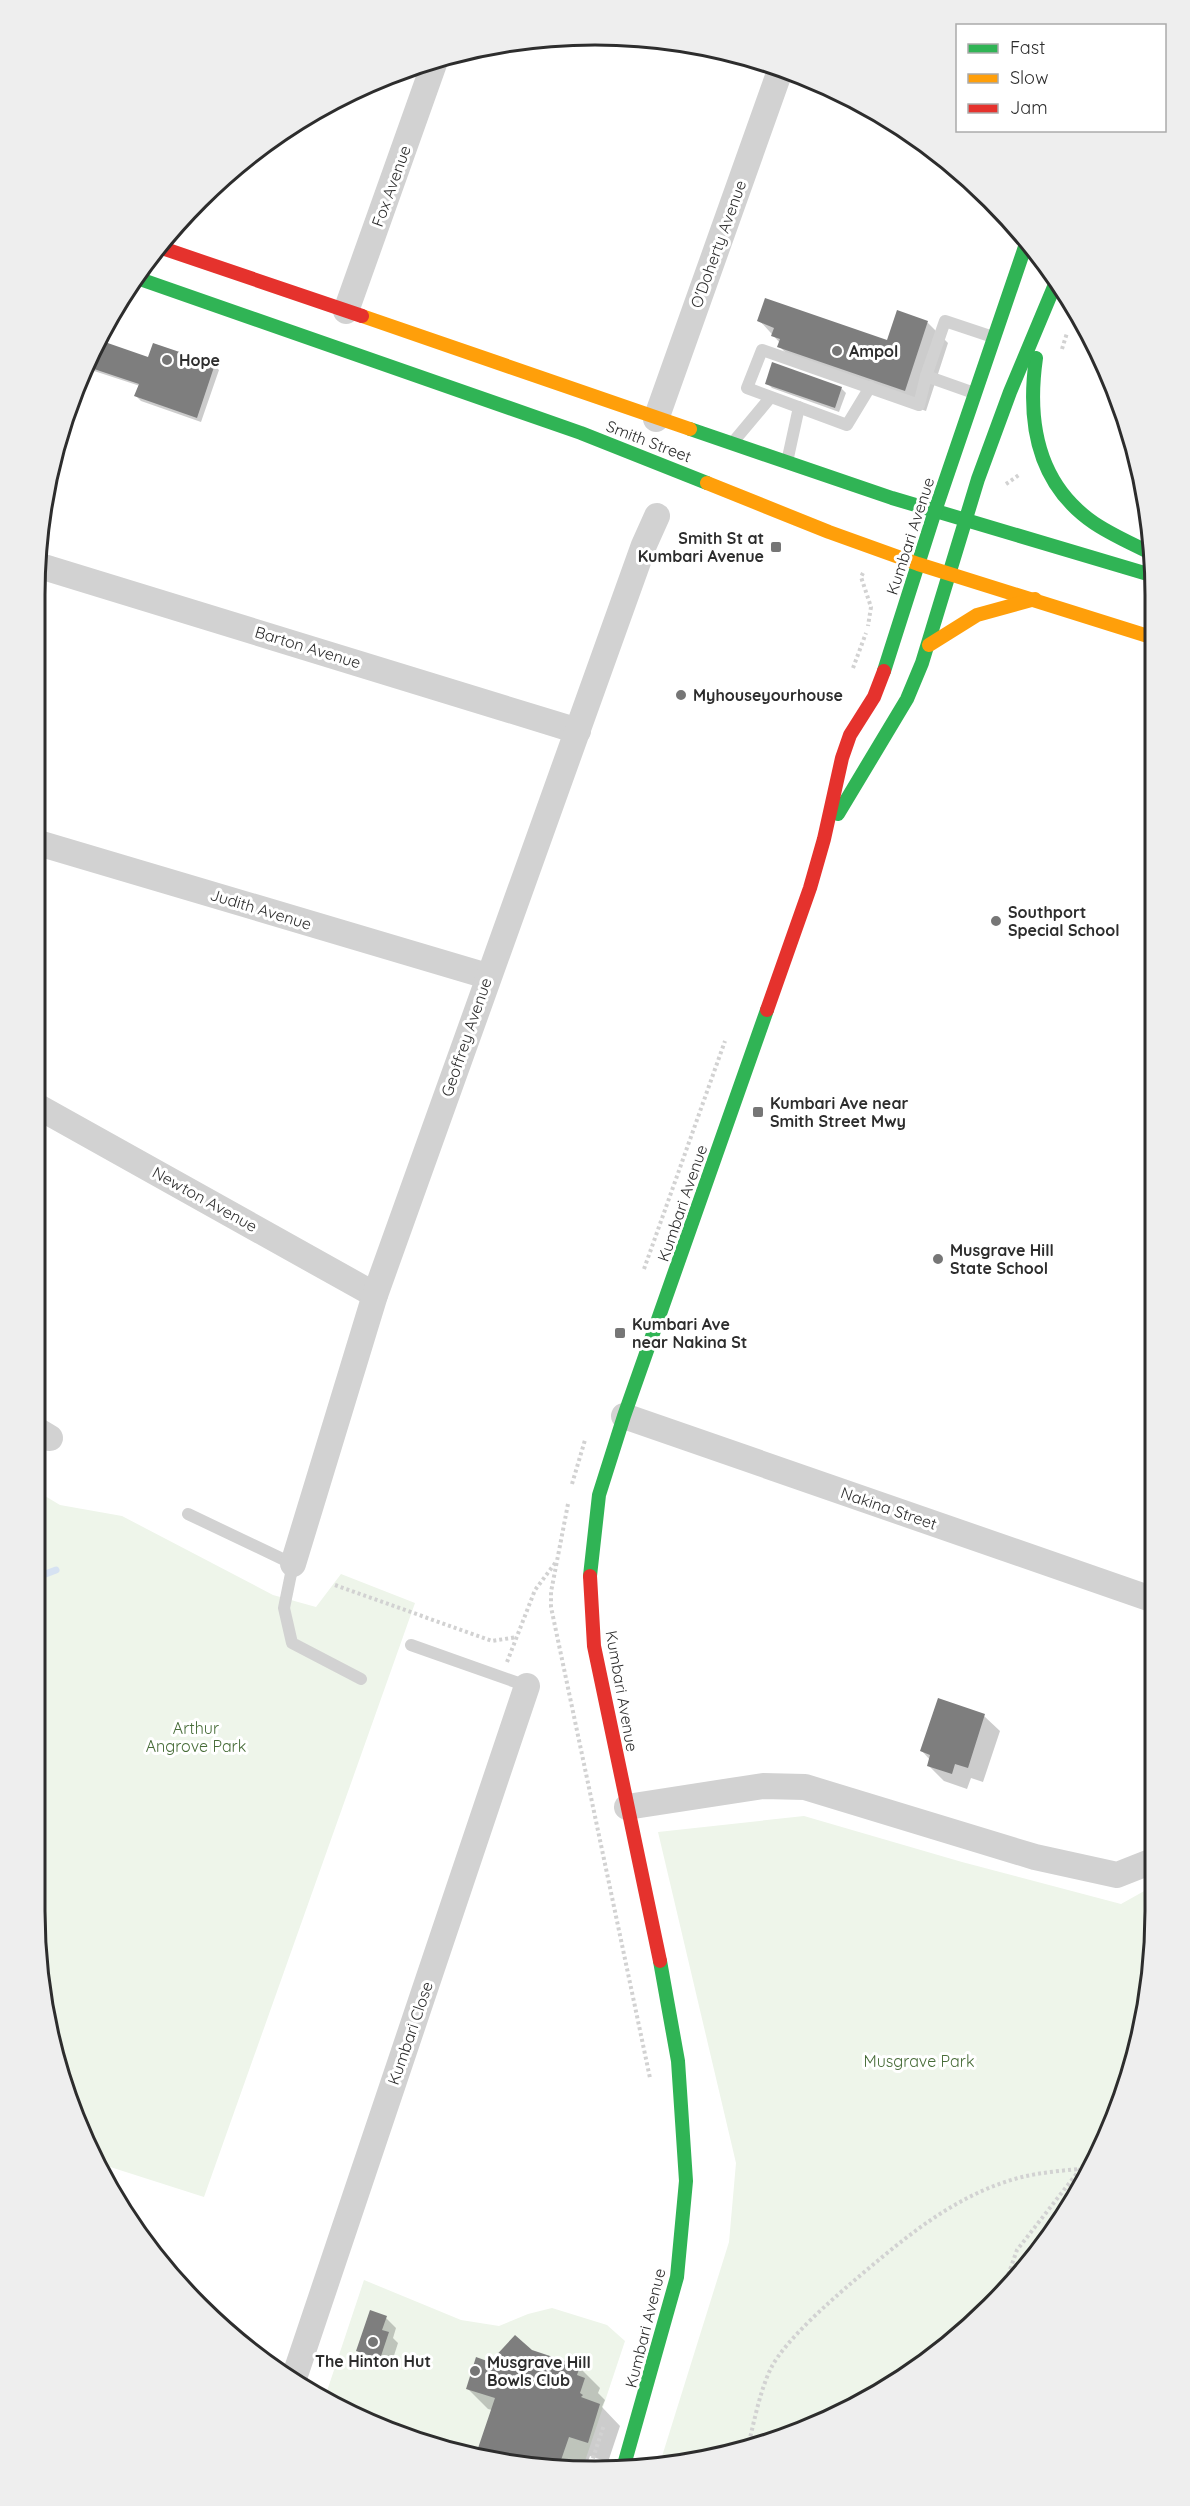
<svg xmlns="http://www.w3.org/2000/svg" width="1190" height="2506" font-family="Quicksand,sans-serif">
<rect width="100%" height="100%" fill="#fff"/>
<g fill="#eef5ea">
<path d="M 35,1490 L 60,1505 L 122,1516 L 273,1595 L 316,1607 L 341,1574 L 415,1603 L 204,2197 L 104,2165 L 64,2091 L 35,1911 Z"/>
<path d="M 804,1816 L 962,1862 L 1121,1904 L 1155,1885 L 1155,1911 L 1145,2021 L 1113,2126 L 1061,2222 L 992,2307 L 843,2414 L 668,2467 L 659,2466 L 729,2242 L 736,2163 L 658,1832 Z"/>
<path d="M 364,2280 L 461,2320 L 499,2326 L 528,2314 L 552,2308 L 607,2325 L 625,2341 L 584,2464 L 485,2461 L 324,2400 Z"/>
</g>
<g fill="#0003">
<path d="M 898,312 L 928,323 L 948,343 L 926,411 L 800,367 L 779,346 L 780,343 L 759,320 L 888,342 Z"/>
<path d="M 102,334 L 104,336 L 101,342 L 149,359 L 214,365 L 219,370 L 201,422 L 141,401 L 136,396 L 140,386 L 91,370 L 87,382 L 78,379 Z"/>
<path d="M 767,383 L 841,388 L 846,393 L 839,412 L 772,388 Z"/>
<path d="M 984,1716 L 1000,1731 L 983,1782 L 971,1778 L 967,1789 L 944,1781 L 928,1765 L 930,1760 L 922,1751 Z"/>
<path d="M 386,2318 L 396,2328 L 393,2338 L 398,2343 L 390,2368 L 368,2361 L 358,2351 Z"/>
<path d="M 531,2351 L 579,2367 L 600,2388 L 598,2393 L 605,2400 L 602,2407 L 620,2426 L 608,2462 L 590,2456 L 587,2464 L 485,2461 L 492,2410 L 488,2409 L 467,2388 L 490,2363 Z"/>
</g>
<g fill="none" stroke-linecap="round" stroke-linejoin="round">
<g stroke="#d6e2f2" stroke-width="7">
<path d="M 35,1565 L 41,1554"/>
<path d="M 35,1578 L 56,1570"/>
</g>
</g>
<g fill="#7e7e7e">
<path d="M 765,298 L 887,340 L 897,310 L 928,321 L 905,391 L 777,347 L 780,339 L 771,336 L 774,328 L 757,321 Z"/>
<path d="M 99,340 L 148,357 L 153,343 L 215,364 L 197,418 L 134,396 L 139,384 L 85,366 Z"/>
<path d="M 772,362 L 842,387 L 835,408 L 765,384 Z"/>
<path d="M 938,1698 L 985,1714 L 968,1768 L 955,1764 L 952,1774 L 927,1766 L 930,1755 L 920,1751 Z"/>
<path d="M 370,2310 L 387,2316 L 382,2330 L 389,2332 L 380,2359 L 356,2351 Z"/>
<path d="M 515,2335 L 532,2350 L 580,2366 L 577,2375 L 585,2378 L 580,2393 L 583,2395 L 581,2397 L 600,2404 L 588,2443 L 569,2437 L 560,2463 L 485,2461 L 475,2457 L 495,2398 L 466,2389 L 476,2357 L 490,2362 Z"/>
</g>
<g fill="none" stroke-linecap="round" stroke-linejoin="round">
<g stroke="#d2d2d2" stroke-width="4" stroke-dasharray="3 3" stroke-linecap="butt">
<path d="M 1062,349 L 1067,333"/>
<path d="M 1006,484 L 1019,475"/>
<path d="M 863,573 L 861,577 L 871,607 L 868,626"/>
<path d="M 853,668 L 866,633"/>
<path d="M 644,1269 L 725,1041"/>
<path d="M 572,1484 L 585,1440"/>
<path d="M 568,1504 L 551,1592 L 551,1607 L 650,2078"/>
<path d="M 335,1585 L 492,1641 L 517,1637"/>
<path d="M 507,1662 L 535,1590 L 556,1562"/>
<path d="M 987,2311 L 1007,2278 L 1017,2250 L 1085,2163 L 1121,2098"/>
<path d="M 749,2442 C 755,2418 760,2391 771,2368 C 785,2341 826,2305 849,2285 C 901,2241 954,2194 1022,2177 C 1043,2172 1068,2170 1090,2168"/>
<path d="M 591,2464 L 604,2425"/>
</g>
<g stroke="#d2d2d2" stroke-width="12">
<path d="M 926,376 L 974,393"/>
<path d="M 870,387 L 847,425 L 747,388 L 762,350 L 919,405 L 926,376 L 945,321 L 993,337"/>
<path d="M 734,441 L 770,398"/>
<path d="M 787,462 L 799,407"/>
<path d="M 188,1514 L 293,1564 L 284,1608 L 292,1643 L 361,1679"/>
<path d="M 411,1645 L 527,1686"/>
</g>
<g stroke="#d2d2d2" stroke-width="26">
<path d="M 346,311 L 435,61"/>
<path d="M 656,419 L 781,68"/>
<path d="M 37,565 L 578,731"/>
<path d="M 35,842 L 487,976"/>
<path d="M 35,1105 L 375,1295"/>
<path d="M 624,1416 L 1154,1600"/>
<path d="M 35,1429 L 50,1438"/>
<path d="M 293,1564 L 375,1295 L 644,545 L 657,516"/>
<path d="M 627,1807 L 763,1786 L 805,1787 L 1035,1857 L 1117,1875 L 1155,1860"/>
<path d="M 293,2381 L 527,1686"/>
</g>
<g stroke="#30b455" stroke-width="14">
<path d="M 134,277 L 581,433 L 707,483"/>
<path d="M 1036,358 C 1027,421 1037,484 1094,523 C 1112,535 1132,544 1151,553"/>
<path d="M 690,429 L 892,498 L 1151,575"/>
<path d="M 884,671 L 935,511 L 1027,241"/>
<path d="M 838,814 L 907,699 L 922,663 L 978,479 L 1010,392 L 1056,282"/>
<path d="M 590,1576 L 599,1495 L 624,1416 L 767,1010"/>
<path d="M 624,2465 L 677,2277 L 686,2181 L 678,2061 L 660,1961"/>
</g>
<g stroke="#ff9f0a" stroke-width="14">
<path d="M 362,316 L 690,429"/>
<path d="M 707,483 L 829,532 L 918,564 L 1151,637"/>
<path d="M 929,645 L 977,615 L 1035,599"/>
</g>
<g stroke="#e5322d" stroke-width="14">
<path d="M 159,247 L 362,316"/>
<path d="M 767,1010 L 810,888 L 824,839 L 842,758 L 850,735 L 874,697 L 884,671"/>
<path d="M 590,1576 L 594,1646 L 660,1961"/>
</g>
</g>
<g fill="#767676" stroke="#fff" stroke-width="2">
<circle cx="837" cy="351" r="6"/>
<circle cx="167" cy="360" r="6"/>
<rect x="770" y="541" width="12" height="12" rx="3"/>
<circle cx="681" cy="695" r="6"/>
<circle cx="996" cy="921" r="6"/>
<rect x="752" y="1106" width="12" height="12" rx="3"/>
<circle cx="938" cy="1259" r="6"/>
<rect x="614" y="1327" width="12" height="12" rx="3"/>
<circle cx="373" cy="2342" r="6"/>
<circle cx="475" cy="2371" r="6"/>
</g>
<g text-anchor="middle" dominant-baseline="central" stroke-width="6" stroke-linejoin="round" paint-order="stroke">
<g font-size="16" fill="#2d2d2d" stroke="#fff">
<text transform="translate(391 186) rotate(-70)">Fox Avenue</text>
<text transform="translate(718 244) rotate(-70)">O'Doherty Avenue</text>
<text transform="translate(649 441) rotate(21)">Smith Street</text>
<text transform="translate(910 536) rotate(-72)">Kumbari Avenue</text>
<text transform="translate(308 647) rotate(17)">Barton Avenue</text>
<text transform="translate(261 909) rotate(17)">Judith Avenue</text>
<text transform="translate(466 1037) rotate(-71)">Geoffrey Avenue</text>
<text transform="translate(205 1199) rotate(29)">Newton Avenue</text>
<text transform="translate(682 1203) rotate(-71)">Kumbari Avenue</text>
<text transform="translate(889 1508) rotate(19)">Nakina Street</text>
<text transform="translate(622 1691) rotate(80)">Kumbari Avenue</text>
<text transform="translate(410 2033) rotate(-71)">Kumbari Close</text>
<text transform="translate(645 2328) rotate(-76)">Kumbari Avenue</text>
</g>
<g font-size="16" font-weight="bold" fill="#2d2d2d" stroke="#fff" text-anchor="start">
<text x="849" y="351">Ampol</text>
<text x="179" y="360">Hope</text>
<text x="764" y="538" text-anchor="end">Smith St at<tspan x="764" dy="18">Kumbari Avenue</tspan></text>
<text x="693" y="695">Myhouseyourhouse</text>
<text x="1008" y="912">Southport<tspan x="1008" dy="18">Special School</tspan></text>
<text x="770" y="1103">Kumbari Ave near<tspan x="770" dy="18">Smith Street Mwy</tspan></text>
<text x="950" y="1250">Musgrave Hill<tspan x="950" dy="18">State School</tspan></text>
<text x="632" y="1324">Kumbari Ave<tspan x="632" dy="18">near Nakina St</tspan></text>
<text x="373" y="2361" text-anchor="middle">The Hinton Hut</text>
<text x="487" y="2362">Musgrave Hill<tspan x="487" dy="18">Bowls Club</tspan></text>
</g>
<g font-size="16" fill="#476c38" stroke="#fff">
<text x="196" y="1728">Arthur<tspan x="196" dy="18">Angrove Park</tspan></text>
<text x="919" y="2061">Musgrave Park</text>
</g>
</g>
<path d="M0 0H1190V2506H0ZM595 45H595A550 550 0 0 1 1145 595V1911A550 550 0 0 1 595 2461H595A550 550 0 0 1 45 1911V595A550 550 0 0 1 595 45Z" fill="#eee" fill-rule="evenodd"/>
<path fill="none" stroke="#2d2d2d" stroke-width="3" d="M595 45H595A550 550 0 0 1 1145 595V1911A550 550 0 0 1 595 2461H595A550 550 0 0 1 45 1911V595A550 550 0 0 1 595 45Z"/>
<rect x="956" y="24" width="210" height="108" fill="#ffffff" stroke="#ababab" stroke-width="1.5"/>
<rect x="968" y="44" width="30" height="9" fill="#30b455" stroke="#ababab" stroke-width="1.5"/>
<text x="1010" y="54" font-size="18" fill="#2d2d2d">Fast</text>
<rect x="968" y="74" width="30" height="9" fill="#ff9f0a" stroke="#ababab" stroke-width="1.5"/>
<text x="1010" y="84" font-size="18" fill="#2d2d2d">Slow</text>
<rect x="968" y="104" width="30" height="9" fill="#e5322d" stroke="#ababab" stroke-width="1.5"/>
<text x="1010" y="114" font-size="18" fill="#2d2d2d">Jam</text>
</svg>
